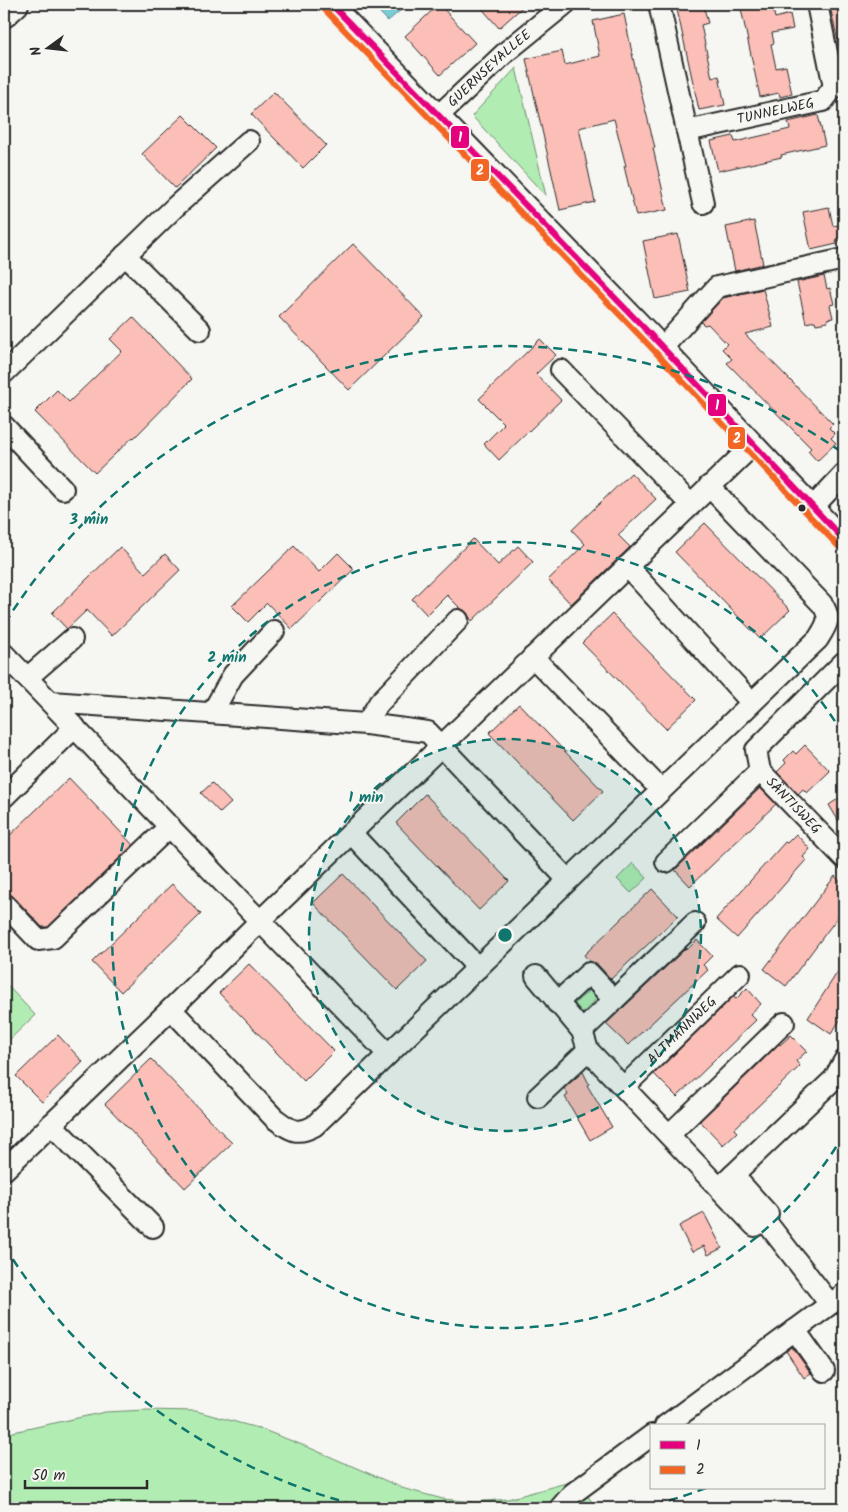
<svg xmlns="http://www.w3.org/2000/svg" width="848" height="1512" font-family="Kalam,sans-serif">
<rect width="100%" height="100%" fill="#f6f6f2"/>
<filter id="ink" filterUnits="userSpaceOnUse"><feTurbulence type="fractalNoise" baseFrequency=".02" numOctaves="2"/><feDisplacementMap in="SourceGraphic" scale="10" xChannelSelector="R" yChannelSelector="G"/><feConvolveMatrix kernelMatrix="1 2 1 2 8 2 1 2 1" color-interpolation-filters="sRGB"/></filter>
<g filter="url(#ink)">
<g fill="#b1edb2" stroke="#6e8c6e">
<path d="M 516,68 L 546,196 L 472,116 Z"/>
<path d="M 633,863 L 647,878 L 631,893 L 617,879 Z"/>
<path d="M 4,982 L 35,1015 L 4,1045 Z"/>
<path d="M 591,989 L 598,996 L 597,998 L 584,1012 L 578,1012 L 574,1007 L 576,1002 Z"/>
<path d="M 146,1410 L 196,1411 L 261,1429 L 310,1448 L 405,1489 L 443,1499 L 475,1502 L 508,1499 L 577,1480 L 596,1508 L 4,1508 L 4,1434 L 105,1412 Z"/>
</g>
<path fill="#7bccd6" stroke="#5b8c92" d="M 371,4 L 408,4 L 388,21 Z"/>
<g fill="#fbbfb7" stroke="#2b2b2b">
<path d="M 439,4 L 475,43 L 440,75 L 405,36 Z"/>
<path d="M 478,4 L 526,4 L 499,28 Z"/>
<path d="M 682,4 L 703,4 L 708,23 L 701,25 L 712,78 L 719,76 L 725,105 L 699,110 L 676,5 Z"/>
<path d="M 740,4 L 772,4 L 775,18 L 790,14 L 793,29 L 772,33 L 774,43 L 771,44 L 776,68 L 786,66 L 792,94 L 780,97 L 779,93 L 760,97 Z"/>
<path d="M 844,4 L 844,44 L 839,45 L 830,7 Z"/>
<path d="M 624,14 L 636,72 L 655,148 L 653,148 L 667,210 L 636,216 L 624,166 L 626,166 L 614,119 L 579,128 L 595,202 L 560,210 L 526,59 L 562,51 L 565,65 L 600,56 L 593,21 Z"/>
<path d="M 274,92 L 326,145 L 303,168 L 251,114 Z"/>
<path d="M 183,115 L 216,148 L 175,188 L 142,154 Z"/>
<path d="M 818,115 L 825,145 L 781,155 L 782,157 L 718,171 L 711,141 L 733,136 L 735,142 L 790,129 L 788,122 Z"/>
<path d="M 829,207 L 833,226 L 844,224 L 844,239 L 836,241 L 837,244 L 811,250 L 803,212 Z"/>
<path d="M 754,221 L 763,264 L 735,271 L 726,227 Z"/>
<path d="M 678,234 L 690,292 L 655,299 L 643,241 Z"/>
<path d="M 353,244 L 424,317 L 349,390 L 279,317 Z"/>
<path d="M 824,276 L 827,289 L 830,288 L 834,304 L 830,305 L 833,318 L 827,319 L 828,322 L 816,324 L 815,321 L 806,323 L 797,282 Z"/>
<path d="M 763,289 L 773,327 L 745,334 L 833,424 L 829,428 L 835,434 L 831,438 L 836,443 L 817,461 L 808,451 L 811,448 L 727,363 L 732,359 L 722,349 L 727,344 L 708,324 L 704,325 L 701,322 L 723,298 Z"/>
<path d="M 133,317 L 192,379 L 134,438 L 133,437 L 95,473 L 35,412 L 57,390 L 69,402 L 122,351 L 110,339 Z"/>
<path d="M 540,339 L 556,355 L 536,374 L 561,400 L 499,460 L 484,444 L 504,424 L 479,399 Z"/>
<path d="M 631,473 L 656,499 L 618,535 L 630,547 L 571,604 L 548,580 L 585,544 L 572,530 Z"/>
<path d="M 705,523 L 790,610 L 760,639 L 675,552 Z"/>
<path d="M 473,539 L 498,565 L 518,546 L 533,562 L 472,621 L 466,612 L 460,608 L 447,595 L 427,615 L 412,599 Z"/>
<path d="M 294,546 L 319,572 L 338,553 L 354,569 L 292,629 L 267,603 L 248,622 L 232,606 Z"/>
<path d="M 120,547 L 145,573 L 165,554 L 180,570 L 112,636 L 87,610 L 67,629 L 52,613 Z"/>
<path d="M 612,614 L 696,700 L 666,729 L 582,643 Z"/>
<path d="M 519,704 L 603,791 L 573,820 L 489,733 Z"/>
<path d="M 805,745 L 830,771 L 807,793 L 803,789 L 798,794 L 777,772 L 786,763 L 784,760 L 793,751 L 796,754 Z"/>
<path d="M 69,778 L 133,845 L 48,927 L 42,927 L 13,896 L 4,890 L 4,841 Z"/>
<path d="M 212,783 L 231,803 L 220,813 L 201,793 Z"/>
<path d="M 760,788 L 776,804 L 690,886 L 675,870 Z"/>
<path d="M 425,794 L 509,881 L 479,910 L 396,823 Z"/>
<path d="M 844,795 L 844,830 L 829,805 Z"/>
<path d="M 796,834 L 810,849 L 803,857 L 806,860 L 737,938 L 716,919 L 785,842 L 787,843 Z"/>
<path d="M 343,874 L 427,961 L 397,990 L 313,903 Z"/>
<path d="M 835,876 L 844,886 L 844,909 L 786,986 L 764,969 Z"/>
<path d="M 172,884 L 201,914 L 121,992 L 92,962 Z"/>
<path d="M 652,889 L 678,916 L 611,979 L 598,965 L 590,962 L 584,955 Z"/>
<path d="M 697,940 L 712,956 L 703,965 L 708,970 L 628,1045 L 606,1024 L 686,948 L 688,949 Z"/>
<path d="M 844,962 L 844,1014 L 831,1034 L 808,1018 Z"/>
<path d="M 249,964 L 334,1051 L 304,1081 L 219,993 Z"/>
<path d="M 747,988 L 761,1004 L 750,1014 L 756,1020 L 677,1097 L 654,1074 L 733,997 L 736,999 Z"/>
<path d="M 58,1035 L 83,1062 L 42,1102 L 16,1076 Z"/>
<path d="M 791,1035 L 807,1051 L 796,1061 L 800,1066 L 734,1129 L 737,1132 L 723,1145 L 700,1121 L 779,1044 L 780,1045 Z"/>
<path d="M 151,1059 L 232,1143 L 185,1188 L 105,1104 Z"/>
<path d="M 583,1072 L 589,1084 L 587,1085 L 612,1127 L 590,1140 L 565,1097 L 568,1095 L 564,1088 Z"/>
<path d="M 704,1213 L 722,1248 L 708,1255 L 704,1246 L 692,1252 L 679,1226 Z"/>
<path d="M 792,1347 L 811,1373 L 804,1378 L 786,1351 Z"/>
</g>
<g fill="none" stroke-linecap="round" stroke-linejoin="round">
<g stroke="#2b2b2b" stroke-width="24">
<g id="minor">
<path d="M 331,4 L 650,334 L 844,540"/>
<path id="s1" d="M 659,4 L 687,131 L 823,101 L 834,87 L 817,4"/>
<path id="s2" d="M 438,116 L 506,52 L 565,4"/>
<path d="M 687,131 L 703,203"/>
<path d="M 125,255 L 200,330"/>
<path d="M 662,348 L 717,287 L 844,259"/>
<path d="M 561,370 L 690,504"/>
<path d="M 4,373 L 176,206 L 249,141"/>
<path d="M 4,426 L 63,489"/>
<path d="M 813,507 L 844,474"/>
<path d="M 627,566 L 751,702"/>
<path d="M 4,654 L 260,921 L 753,445"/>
<path d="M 533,657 L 661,790"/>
<path id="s3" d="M 844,662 L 756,750 L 760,771 L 844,858"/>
<path d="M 27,678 L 72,639"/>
<path d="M 51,702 L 366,724 L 428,732 L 568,880"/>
<path d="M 212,713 L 233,675 L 274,631"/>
<path d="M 366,724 L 379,703 L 458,620"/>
<path d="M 4,797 L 75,727"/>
<path d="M 351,833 L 478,968"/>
<path d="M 666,862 L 760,771"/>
<path d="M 4,904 L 38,940 L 53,938 L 170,826"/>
<path d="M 536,976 L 582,1031 L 588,1050 L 719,1188 L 733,1175 L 768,1214 L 764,1219 L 830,1304"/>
<path d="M 614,1000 L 695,923"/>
<path d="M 557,1003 L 589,973 L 614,1000 L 582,1031"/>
<path d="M 171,1009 L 274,1118 C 289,1129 296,1136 314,1126 L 818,639 C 827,625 832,618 822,604 L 709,486"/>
<path id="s4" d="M 624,1087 L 740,974"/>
<path d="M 538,1097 L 588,1050"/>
<path d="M 51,1124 L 153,1227"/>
<path d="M 670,1134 L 784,1023"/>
<path d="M 4,1170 L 171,1009 L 260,921 L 388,1054"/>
<path d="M 733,1175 L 834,1079 L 844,1061"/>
<path d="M 719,1188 L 755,1226 L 764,1219"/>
<path d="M 795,1330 L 824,1371"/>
<path d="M 665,1426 L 844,1294"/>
<path d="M 560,1508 L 572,1494 L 652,1435"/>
</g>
</g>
<g stroke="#2b2b2b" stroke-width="30">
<path id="major" d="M 4,14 L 15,4"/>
</g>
<use href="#minor" stroke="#f6f6f2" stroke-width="20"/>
<use href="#major" stroke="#f6f6f2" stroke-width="26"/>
<g stroke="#f6f6f2" stroke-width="10">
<path id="bus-1" d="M 331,4 L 650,334 L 844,540"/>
</g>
<g stroke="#f6f6f2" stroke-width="10">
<path id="bus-2" d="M 325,10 L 644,340 L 838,546"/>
</g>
<use href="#bus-1" stroke="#e5007d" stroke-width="6"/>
<use href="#bus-2" stroke="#f26522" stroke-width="6"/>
</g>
</g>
<circle cx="505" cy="935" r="196" fill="#0f766e" fill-opacity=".12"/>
<g fill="none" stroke="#0f766e" stroke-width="2.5" stroke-dasharray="9 6">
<circle cx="505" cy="935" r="196"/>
<path d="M844 1134A393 393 0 1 1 844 736"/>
<path d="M706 1488A589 589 0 0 1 642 1508M368 1508A589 589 0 0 1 5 1247M5 623A589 589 0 0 1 843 453"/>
</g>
<circle fill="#2b2b2b" stroke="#f6f6f2" stroke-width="2" cx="802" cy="508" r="4.5"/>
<g text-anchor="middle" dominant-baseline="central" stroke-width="4" stroke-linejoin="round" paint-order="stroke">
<g font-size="14" fill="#2b2b2b" stroke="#f6f6f2">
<text stroke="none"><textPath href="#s2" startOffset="70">GUERNSEYALLEE</textPath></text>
<text stroke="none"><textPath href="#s1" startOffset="221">TUNNELWEG</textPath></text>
<text stroke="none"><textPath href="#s3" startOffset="194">SÄNTISWEG</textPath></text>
<text stroke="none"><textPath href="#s4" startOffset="81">ALTMANNWEG</textPath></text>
</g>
</g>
<circle cx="505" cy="935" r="8" fill="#0f766e" stroke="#f6f6f2" stroke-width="2.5"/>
<g font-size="15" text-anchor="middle" font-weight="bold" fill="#0f766e" stroke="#f6f6f2" stroke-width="4" stroke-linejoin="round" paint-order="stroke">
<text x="89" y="524">3 min</text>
<text x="227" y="662">2 min</text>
<text x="366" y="802">1 min</text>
</g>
<g stroke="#f6f6f2" stroke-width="2">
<rect x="450" y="125" width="20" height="24" rx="5" fill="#e5007d"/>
<rect x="470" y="158" width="20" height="24" rx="5" fill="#f26522"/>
<rect x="707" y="393" width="20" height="24" rx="5" fill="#e5007d"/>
<rect x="727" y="426" width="19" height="24" rx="5" fill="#f26522"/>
</g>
<g font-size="14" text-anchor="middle" font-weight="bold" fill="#fff">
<text x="460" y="142">1</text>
<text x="480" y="175">2</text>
<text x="717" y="410">1</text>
<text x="737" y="443">2</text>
</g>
<rect width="848" height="1512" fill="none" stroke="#f6f6f2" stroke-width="20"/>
<rect x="10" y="10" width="828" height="1492" fill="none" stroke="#2b2b2b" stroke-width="2" filter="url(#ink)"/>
<rect x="650" y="1424" width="175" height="65" fill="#f6f6f2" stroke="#a5a5a2"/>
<rect x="660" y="1441" width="25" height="8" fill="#e5007d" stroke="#a5a5a2"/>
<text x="696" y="1450" font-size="15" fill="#2b2b2b">1</text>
<rect x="660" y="1466" width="25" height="8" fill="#f26522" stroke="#a5a5a2"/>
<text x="696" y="1474" font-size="15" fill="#2b2b2b">2</text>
<g transform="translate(48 48) rotate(255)" stroke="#f6f6f2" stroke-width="4" paint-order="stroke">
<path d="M0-4L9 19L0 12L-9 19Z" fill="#2b2b2b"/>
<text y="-8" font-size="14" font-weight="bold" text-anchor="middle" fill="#2b2b2b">N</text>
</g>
<path d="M25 1480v8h122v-8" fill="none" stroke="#2b2b2b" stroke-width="2.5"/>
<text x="32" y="1480" font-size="15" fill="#2b2b2b" stroke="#f6f6f2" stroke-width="4" paint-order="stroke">50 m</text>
</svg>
